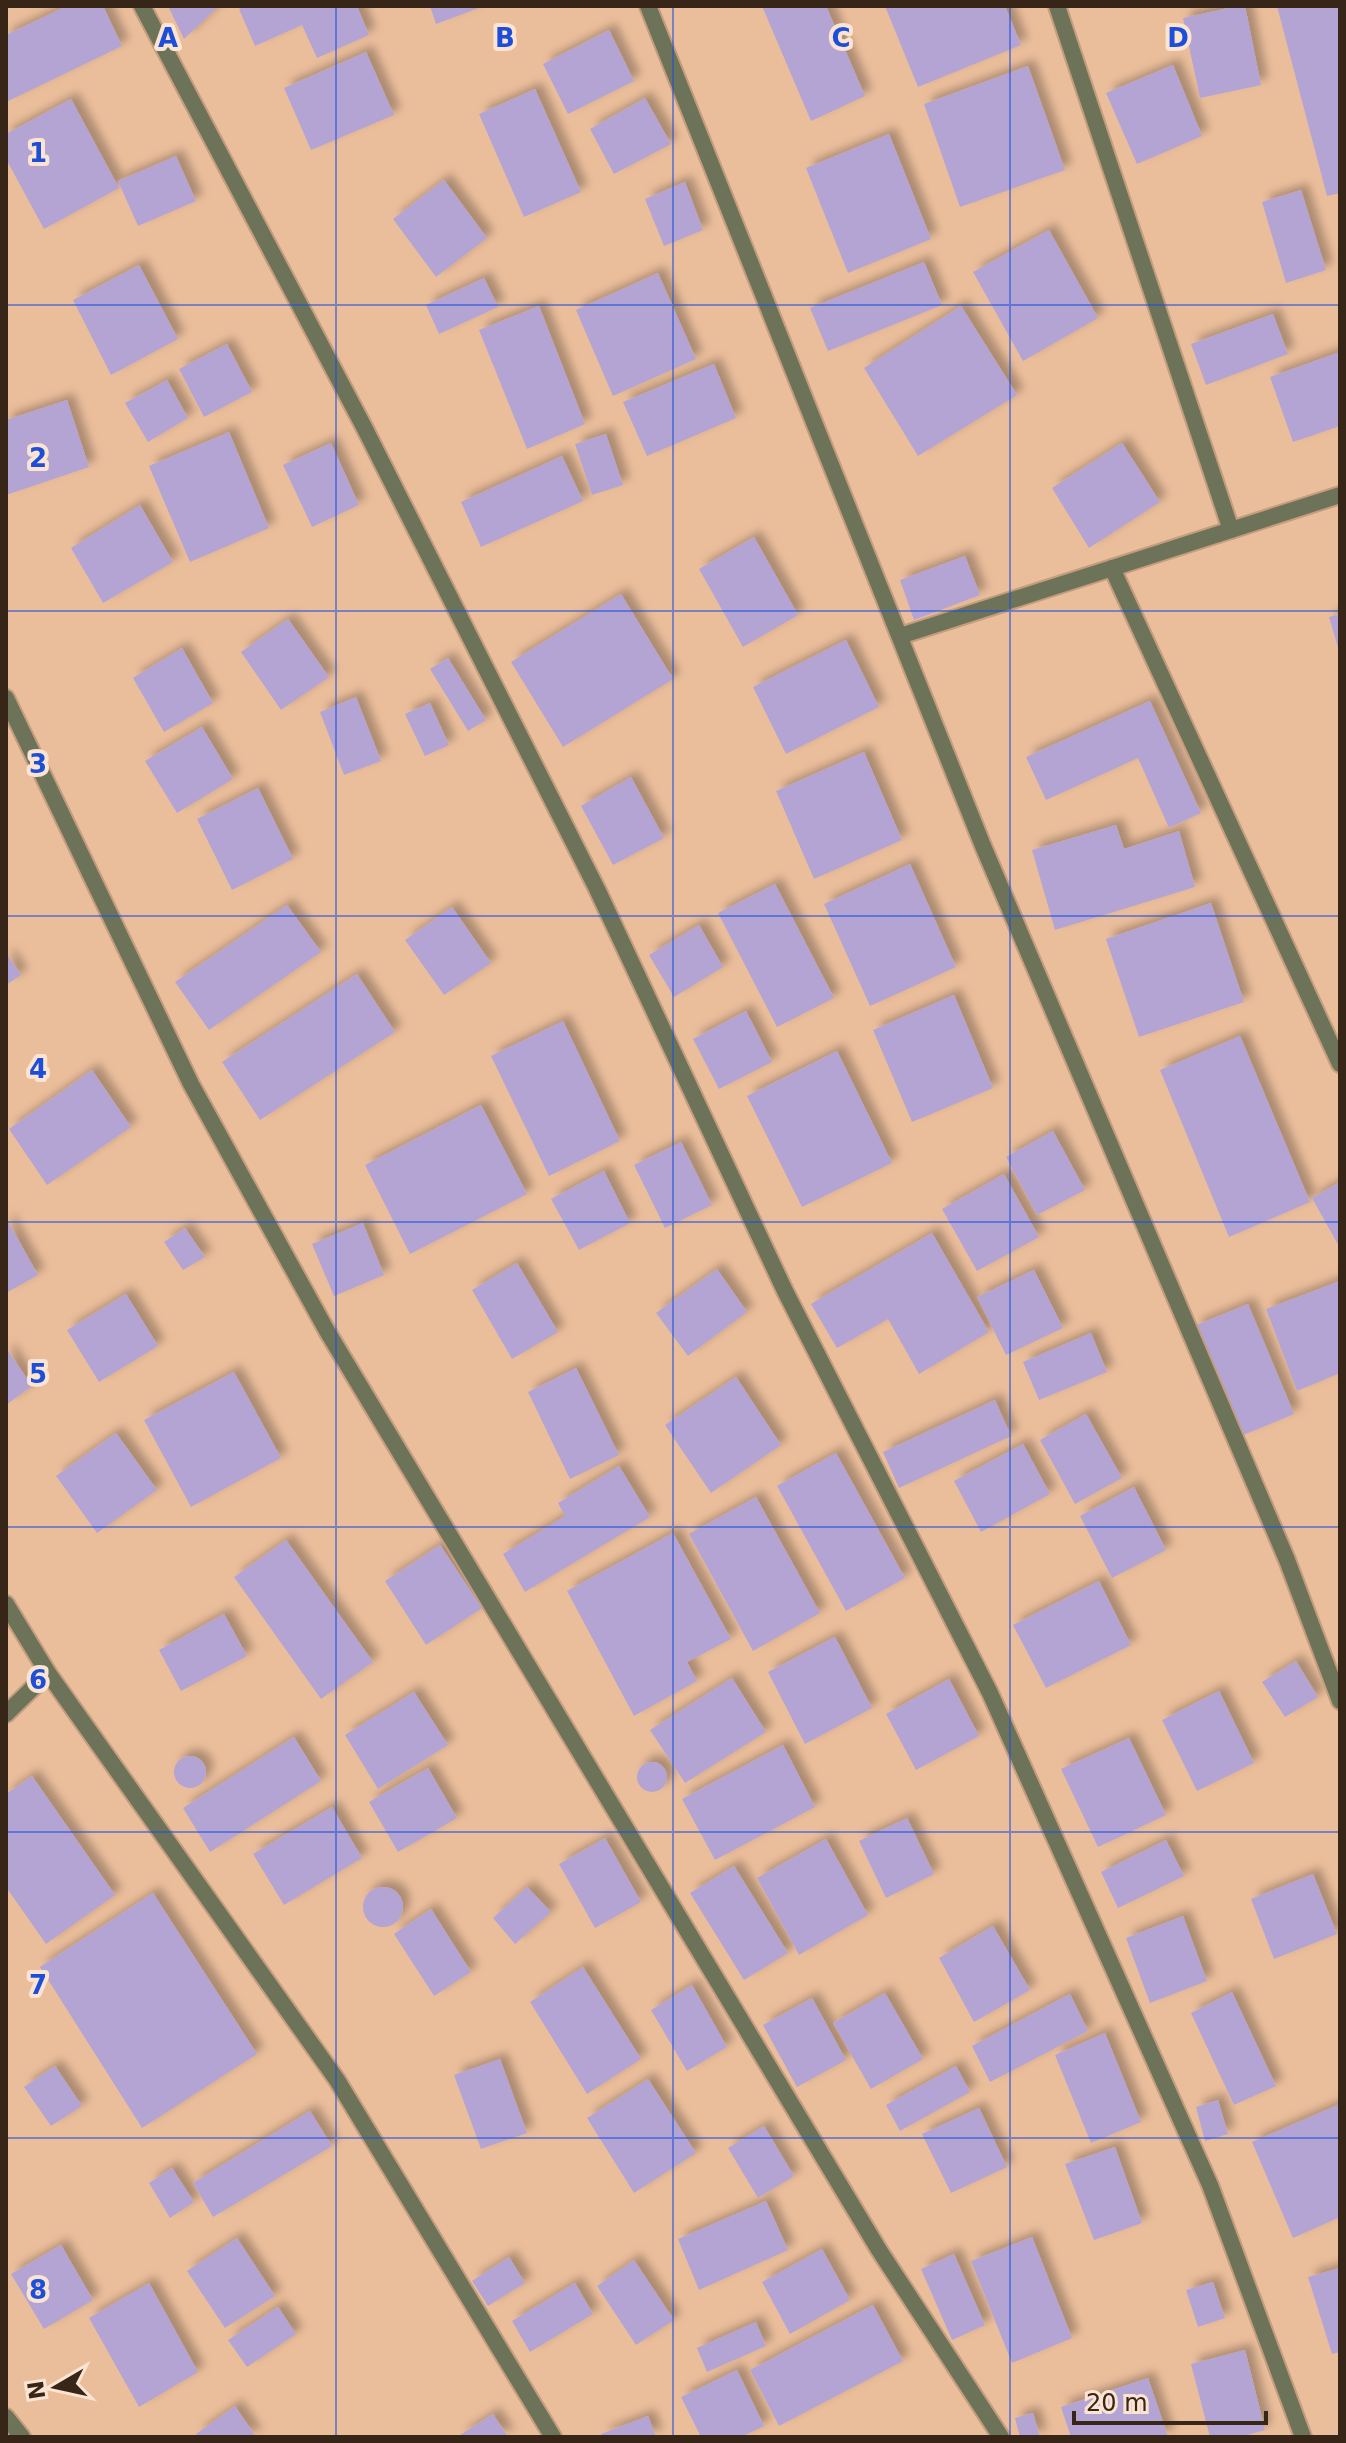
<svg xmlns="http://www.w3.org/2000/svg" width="1346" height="2443" font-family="'DejaVu Sans',sans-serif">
<defs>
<filter id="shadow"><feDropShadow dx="7" dy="-7" stdDeviation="4" flood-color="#0004"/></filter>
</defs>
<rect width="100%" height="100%" fill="#ebbe9b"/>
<g fill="#b3a4d4" filter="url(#shadow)">
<path d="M 67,6 L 103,6 L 122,46 L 6,102 L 6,35 Z"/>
<path d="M 168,6 L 219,6 L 184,39 Z"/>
<path d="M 246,6 L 357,6 L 369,35 L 317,58 L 302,25 L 255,46 L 239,9 Z"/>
<path d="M 430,6 L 484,6 L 436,24 Z"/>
<path d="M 762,6 L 826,6 L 865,96 L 811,121 Z"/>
<path d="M 885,6 L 1005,6 L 1021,45 L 918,87 Z"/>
<path d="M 1238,6 L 1245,6 L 1261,85 L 1200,98 L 1183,18 Z"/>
<path d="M 1277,6 L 1340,6 L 1340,193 L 1327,196 Z"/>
<path d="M 609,30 L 634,81 L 568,114 L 543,64 Z"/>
<path d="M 366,52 L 394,115 L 311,150 L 284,88 Z"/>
<path d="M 1173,65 L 1202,136 L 1137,164 L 1106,93 Z"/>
<path d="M 1028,66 L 1065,170 L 960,207 L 924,104 Z"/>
<path d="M 535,89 L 581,192 L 524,217 L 479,114 Z"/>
<path d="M 645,98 L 671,144 L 614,174 L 590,129 Z"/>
<path d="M 71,99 L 119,188 L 44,229 L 6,159 L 6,134 Z"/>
<path d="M 889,134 L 931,239 L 848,273 L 806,168 Z"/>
<path d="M 176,156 L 196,201 L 138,226 L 118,181 Z"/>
<path d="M 444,180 L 487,238 L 436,277 L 393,219 Z"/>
<path d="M 685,182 L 703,230 L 664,246 L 645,199 Z"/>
<path d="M 1301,190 L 1326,270 L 1286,283 L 1262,202 Z"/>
<path d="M 1049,230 L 1098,318 L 1023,361 L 973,272 Z"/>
<path d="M 924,262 L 942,305 L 828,351 L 810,308 Z"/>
<path d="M 139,265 L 178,339 L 111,375 L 73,300 Z"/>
<path d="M 658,273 L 696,359 L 613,396 L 576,310 Z"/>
<path d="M 484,278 L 498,307 L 439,334 L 426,305 Z"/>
<path d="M 539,306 L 585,424 L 527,449 L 479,330 Z"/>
<path d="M 961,306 L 1017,395 L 918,456 L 864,368 Z"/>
<path d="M 1273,314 L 1288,354 L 1206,385 L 1191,344 Z"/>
<path d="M 227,344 L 252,392 L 204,417 L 179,369 Z"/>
<path d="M 1340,352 L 1340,426 L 1293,442 L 1270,377 Z"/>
<path d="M 714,364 L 736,418 L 647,456 L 623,402 Z"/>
<path d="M 167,380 L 188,418 L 148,442 L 125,403 Z"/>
<path d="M 67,400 L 89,467 L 6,495 L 6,420 Z"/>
<path d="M 229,432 L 269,528 L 190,562 L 149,466 Z"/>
<path d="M 606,434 L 623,485 L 592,495 L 575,444 Z"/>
<path d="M 331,443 L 359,505 L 312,527 L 283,465 Z"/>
<path d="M 1122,443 L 1160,502 L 1089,548 L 1052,488 Z"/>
<path d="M 562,456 L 583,501 L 481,547 L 461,502 Z"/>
<path d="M 140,505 L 173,562 L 103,603 L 71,548 Z"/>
<path d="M 754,537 L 798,615 L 743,647 L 699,569 Z"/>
<path d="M 965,556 L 980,595 L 914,620 L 900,580 Z"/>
<path d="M 621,594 L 673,679 L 563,747 L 511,662 Z"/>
<path d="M 1340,614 L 1340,650 L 1339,651 L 1329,617 Z"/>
<path d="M 288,619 L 329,677 L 281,710 L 241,652 Z"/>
<path d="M 846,640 L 879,707 L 786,754 L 753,687 Z"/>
<path d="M 182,648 L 213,703 L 164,732 L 133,678 Z"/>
<path d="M 448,658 L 486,720 L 468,731 L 430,669 Z"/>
<path d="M 356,697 L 381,761 L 344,775 L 320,712 Z"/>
<path d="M 1150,701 L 1201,813 L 1169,828 L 1138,758 L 1046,800 L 1026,757 Z"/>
<path d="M 430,703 L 449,745 L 425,756 L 405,714 Z"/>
<path d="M 202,727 L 233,779 L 177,813 L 145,761 Z"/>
<path d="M 864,752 L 902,840 L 814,879 L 776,791 Z"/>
<path d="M 631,777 L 664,838 L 613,865 L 581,806 Z"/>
<path d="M 258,788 L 293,859 L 232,890 L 197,819 Z"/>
<path d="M 1116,825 L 1124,849 L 1179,831 L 1195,887 L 1055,930 L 1032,850 Z"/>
<path d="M 910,864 L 956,967 L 870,1006 L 824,904 Z"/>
<path d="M 775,884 L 834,998 L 777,1027 L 718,913 Z"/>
<path d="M 1211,903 L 1244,1002 L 1139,1037 L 1106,939 Z"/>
<path d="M 287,905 L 321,952 L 209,1030 L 175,982 Z"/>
<path d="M 452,907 L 491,963 L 444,995 L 405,940 Z"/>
<path d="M 699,925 L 723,967 L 674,997 L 649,955 Z"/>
<path d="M 6,953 L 21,975 L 6,985 Z"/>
<path d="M 357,974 L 395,1032 L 260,1120 L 222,1062 Z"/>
<path d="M 954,995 L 993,1088 L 912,1122 L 873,1030 Z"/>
<path d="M 746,1011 L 772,1062 L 719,1089 L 693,1039 Z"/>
<path d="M 563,1021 L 620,1141 L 549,1176 L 491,1056 Z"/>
<path d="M 1240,1036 L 1310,1202 L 1229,1237 L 1160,1070 Z"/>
<path d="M 837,1051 L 892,1163 L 802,1207 L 747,1096 Z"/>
<path d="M 92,1070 L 131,1127 L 47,1185 L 9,1129 Z"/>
<path d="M 481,1105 L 527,1194 L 410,1254 L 365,1165 Z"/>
<path d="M 1053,1131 L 1085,1190 L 1037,1215 L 1006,1157 Z"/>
<path d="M 681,1142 L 712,1205 L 665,1228 L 634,1165 Z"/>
<path d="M 604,1171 L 630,1223 L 579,1250 L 551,1199 Z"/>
<path d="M 1004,1174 L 1039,1237 L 977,1271 L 942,1209 Z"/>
<path d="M 1340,1182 L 1340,1248 L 1312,1198 Z"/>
<path d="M 6,1218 L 38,1275 L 6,1293 Z"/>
<path d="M 363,1223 L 384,1275 L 334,1296 L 312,1244 Z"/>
<path d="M 185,1228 L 205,1257 L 183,1270 L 164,1242 Z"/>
<path d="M 932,1233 L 989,1332 L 919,1374 L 888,1319 L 837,1348 L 811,1304 Z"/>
<path d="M 517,1263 L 558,1332 L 512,1359 L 472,1290 Z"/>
<path d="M 717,1269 L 747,1312 L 688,1356 L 656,1313 Z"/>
<path d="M 1034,1270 L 1063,1328 L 1006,1355 L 977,1297 Z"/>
<path d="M 1340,1281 L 1340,1373 L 1297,1391 L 1266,1309 Z"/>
<path d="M 126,1294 L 158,1346 L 99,1382 L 67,1330 Z"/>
<path d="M 1248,1304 L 1294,1414 L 1241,1436 L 1194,1326 Z"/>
<path d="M 1091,1333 L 1107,1372 L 1039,1400 L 1023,1362 Z"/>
<path d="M 6,1348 L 32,1386 L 6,1405 Z"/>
<path d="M 576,1368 L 619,1455 L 570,1479 L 528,1392 Z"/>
<path d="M 234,1372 L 281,1458 L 191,1507 L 144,1420 Z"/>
<path d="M 736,1377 L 781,1445 L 711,1493 L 665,1425 Z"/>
<path d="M 995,1400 L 1011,1436 L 899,1488 L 883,1452 Z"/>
<path d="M 1086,1414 L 1122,1478 L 1075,1504 L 1040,1440 Z"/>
<path d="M 116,1433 L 157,1490 L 97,1533 L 56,1476 Z"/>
<path d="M 1023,1444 L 1050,1494 L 981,1532 L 954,1481 Z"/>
<path d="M 836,1453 L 905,1578 L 846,1611 L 777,1486 Z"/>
<path d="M 619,1466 L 650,1517 L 525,1592 L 503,1554 L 565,1516 L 558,1503 Z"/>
<path d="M 1134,1487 L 1166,1550 L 1112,1578 L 1080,1516 Z"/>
<path d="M 756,1497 L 820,1613 L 753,1651 L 689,1534 Z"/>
<path d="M 673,1533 L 731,1639 L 687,1662 L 697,1681 L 634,1716 L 567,1591 Z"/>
<path d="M 286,1540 L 373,1662 L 321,1699 L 234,1577 Z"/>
<path d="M 440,1545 L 482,1608 L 426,1645 L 385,1581 Z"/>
<path d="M 1099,1581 L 1131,1645 L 1046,1688 L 1013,1625 Z"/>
<path d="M 224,1614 L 247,1656 L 181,1691 L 159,1650 Z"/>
<path d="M 835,1637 L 872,1708 L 805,1744 L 768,1672 Z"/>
<path d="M 1296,1661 L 1318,1697 L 1285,1717 L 1262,1682 Z"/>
<path d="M 732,1678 L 766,1732 L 685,1783 L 650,1730 Z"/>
<path d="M 949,1679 L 979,1736 L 916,1770 L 886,1714 Z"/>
<path d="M 1219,1691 L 1254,1763 L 1197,1791 L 1162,1720 Z"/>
<path d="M 414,1692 L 448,1745 L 378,1789 L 345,1735 Z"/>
<path d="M 294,1737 L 321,1781 L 210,1852 L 183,1808 Z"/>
<path d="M 1129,1738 L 1166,1815 L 1098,1847 L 1061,1769 Z"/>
<path d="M 783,1745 L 815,1807 L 715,1860 L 682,1799 Z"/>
<circle cx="190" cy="1772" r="16"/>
<circle cx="652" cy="1777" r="15"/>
<path d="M 428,1768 L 457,1818 L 398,1852 L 369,1802 Z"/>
<path d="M 32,1776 L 115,1895 L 46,1944 L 6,1887 L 6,1794 Z"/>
<path d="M 332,1807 L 362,1858 L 284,1905 L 253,1854 Z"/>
<path d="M 907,1818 L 934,1874 L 886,1898 L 859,1841 Z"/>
<path d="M 605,1838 L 641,1902 L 595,1928 L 559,1864 Z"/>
<path d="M 826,1839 L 868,1915 L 799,1955 L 757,1878 Z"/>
<path d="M 1166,1840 L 1184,1876 L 1118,1908 L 1101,1872 Z"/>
<path d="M 734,1866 L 788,1953 L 744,1980 L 690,1893 Z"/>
<path d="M 1313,1874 L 1337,1934 L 1274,1959 L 1251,1899 Z"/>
<path d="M 527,1887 L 551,1912 L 515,1944 L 493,1918 Z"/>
<circle cx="383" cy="1907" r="20"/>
<path d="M 153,1893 L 257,2054 L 142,2128 L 40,1967 Z"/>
<path d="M 431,1909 L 471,1972 L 434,1996 L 394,1934 Z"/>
<path d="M 1183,1916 L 1207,1981 L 1150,2003 L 1126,1938 Z"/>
<path d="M 993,1926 L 1030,1990 L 974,2022 L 939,1958 Z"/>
<path d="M 583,1967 L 641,2059 L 587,2094 L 530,2002 Z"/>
<path d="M 692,1985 L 727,2047 L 687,2071 L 651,2010 Z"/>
<path d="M 1232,1992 L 1276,2086 L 1234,2105 L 1191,2013 Z"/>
<path d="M 885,1993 L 923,2059 L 871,2089 L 833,2023 Z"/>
<path d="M 1070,1994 L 1088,2031 L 990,2082 L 972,2046 Z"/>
<path d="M 812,1998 L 846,2060 L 797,2087 L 763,2025 Z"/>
<path d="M 1105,2033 L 1141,2122 L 1091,2143 L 1055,2055 Z"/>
<path d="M 500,2059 L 527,2133 L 481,2149 L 454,2075 Z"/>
<path d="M 55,2066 L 82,2106 L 51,2126 L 24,2087 Z"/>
<path d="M 956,2066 L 970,2092 L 900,2131 L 886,2105 Z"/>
<path d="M 648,2079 L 696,2153 L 634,2193 L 587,2118 Z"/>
<path d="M 1218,2100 L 1228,2134 L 1205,2141 L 1196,2107 Z"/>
<path d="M 1340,2104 L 1340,2217 L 1293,2238 L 1252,2142 Z"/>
<path d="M 979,2108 L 1007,2167 L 951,2193 L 922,2134 Z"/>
<path d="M 310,2111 L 332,2146 L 213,2217 L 193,2183 Z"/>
<path d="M 764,2126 L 794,2176 L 758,2198 L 728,2148 Z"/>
<path d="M 1115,2147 L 1142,2223 L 1094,2240 L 1065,2164 Z"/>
<path d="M 172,2168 L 194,2202 L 170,2218 L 149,2183 Z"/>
<path d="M 766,2201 L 788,2250 L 699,2290 L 678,2239 Z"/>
<path d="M 1032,2237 L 1072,2338 L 1012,2363 L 971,2261 Z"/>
<path d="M 237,2238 L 275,2296 L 225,2328 L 187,2271 Z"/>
<path d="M 61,2245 L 93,2300 L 44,2329 L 11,2274 Z"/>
<path d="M 822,2249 L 850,2300 L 790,2334 L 762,2282 Z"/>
<path d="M 954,2254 L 985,2325 L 952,2340 L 921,2269 Z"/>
<path d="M 509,2257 L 525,2283 L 488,2306 L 472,2281 Z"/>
<path d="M 634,2260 L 674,2320 L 636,2345 L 597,2286 Z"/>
<path d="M 1340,2268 L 1340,2352 L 1332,2354 L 1308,2277 Z"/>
<path d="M 1213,2282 L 1225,2318 L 1198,2327 L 1186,2290 Z"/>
<path d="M 149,2283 L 198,2372 L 139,2407 L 89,2318 Z"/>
<path d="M 575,2283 L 593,2314 L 530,2352 L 512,2321 Z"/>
<path d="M 873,2305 L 903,2361 L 779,2426 L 750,2370 Z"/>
<path d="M 278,2307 L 296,2334 L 247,2367 L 228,2340 Z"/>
<path d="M 756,2322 L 766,2346 L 707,2372 L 697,2348 Z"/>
<path d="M 1245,2350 L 1265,2430 L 1240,2437 L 1210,2437 L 1191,2364 Z"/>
<path d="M 737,2370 L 764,2426 L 741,2437 L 701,2437 L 681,2397 Z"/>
<path d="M 1148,2378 L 1168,2437 L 1071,2437 L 1061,2407 Z"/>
<path d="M 235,2406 L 256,2437 L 198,2437 L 196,2434 Z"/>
<path d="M 1033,2413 L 1040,2437 L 1020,2437 L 1015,2418 Z"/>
<path d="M 493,2414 L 508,2437 L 457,2437 Z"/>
<path d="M 648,2416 L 656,2437 L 602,2437 L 601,2434 Z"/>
</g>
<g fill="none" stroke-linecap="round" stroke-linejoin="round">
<g stroke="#c39d7e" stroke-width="20">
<g id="minor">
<path d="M 142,6 L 364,427 L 597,889 L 785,1291 L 990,1693 L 1210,2185 L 1303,2437"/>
<path d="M 648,6 L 983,846 L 1287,1560 L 1340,1701"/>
<path d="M 1057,6 L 1231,530"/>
<path d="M 1112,568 L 1340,1064"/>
<path d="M 900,636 L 1340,495"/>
<path d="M 6,698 L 191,1084 L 327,1331 L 879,2250 L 1001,2437"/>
<path d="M 6,1604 L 48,1673 L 337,2080 L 553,2437"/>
<path d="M 6,1714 L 48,1673"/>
<path d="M 6,2417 L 22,2437"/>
</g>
</g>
<use href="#minor" stroke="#6d7359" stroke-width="16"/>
</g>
<path fill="none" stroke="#1d4ed8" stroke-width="2" stroke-opacity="0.55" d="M 336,6 L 336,2437M 673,6 L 673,2437M 1010,6 L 1010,2437M 6,305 L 1340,305M 6,611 L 1340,611M 6,916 L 1340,916M 6,1222 L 1340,1222M 6,1527 L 1340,1527M 6,1832 L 1340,1832M 6,2138 L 1340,2138"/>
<g font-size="26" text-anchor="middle" font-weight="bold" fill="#1d4ed8" stroke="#fbe4d2" stroke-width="8" stroke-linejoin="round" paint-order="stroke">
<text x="168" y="47">A</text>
<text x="505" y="47">B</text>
<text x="841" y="47">C</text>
<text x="1178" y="47">D</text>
<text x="38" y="162">1</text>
<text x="38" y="467">2</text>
<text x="38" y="773">3</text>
<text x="38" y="1078">4</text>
<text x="38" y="1383">5</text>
<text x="38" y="1689">6</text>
<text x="38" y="1994">7</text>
<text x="38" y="2299">8</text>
</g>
<rect width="1346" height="2443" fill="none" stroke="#372618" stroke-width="16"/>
<g transform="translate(56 2387) rotate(261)" stroke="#fbe4d2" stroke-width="6" paint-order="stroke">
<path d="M0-6L14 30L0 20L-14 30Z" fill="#372618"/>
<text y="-12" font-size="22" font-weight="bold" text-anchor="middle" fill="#372618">N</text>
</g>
<path d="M1074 2411v12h192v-12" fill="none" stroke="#372618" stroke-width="4"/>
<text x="1086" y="2411" font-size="24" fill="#372618" stroke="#fbe4d2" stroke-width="6" paint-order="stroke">20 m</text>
</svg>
